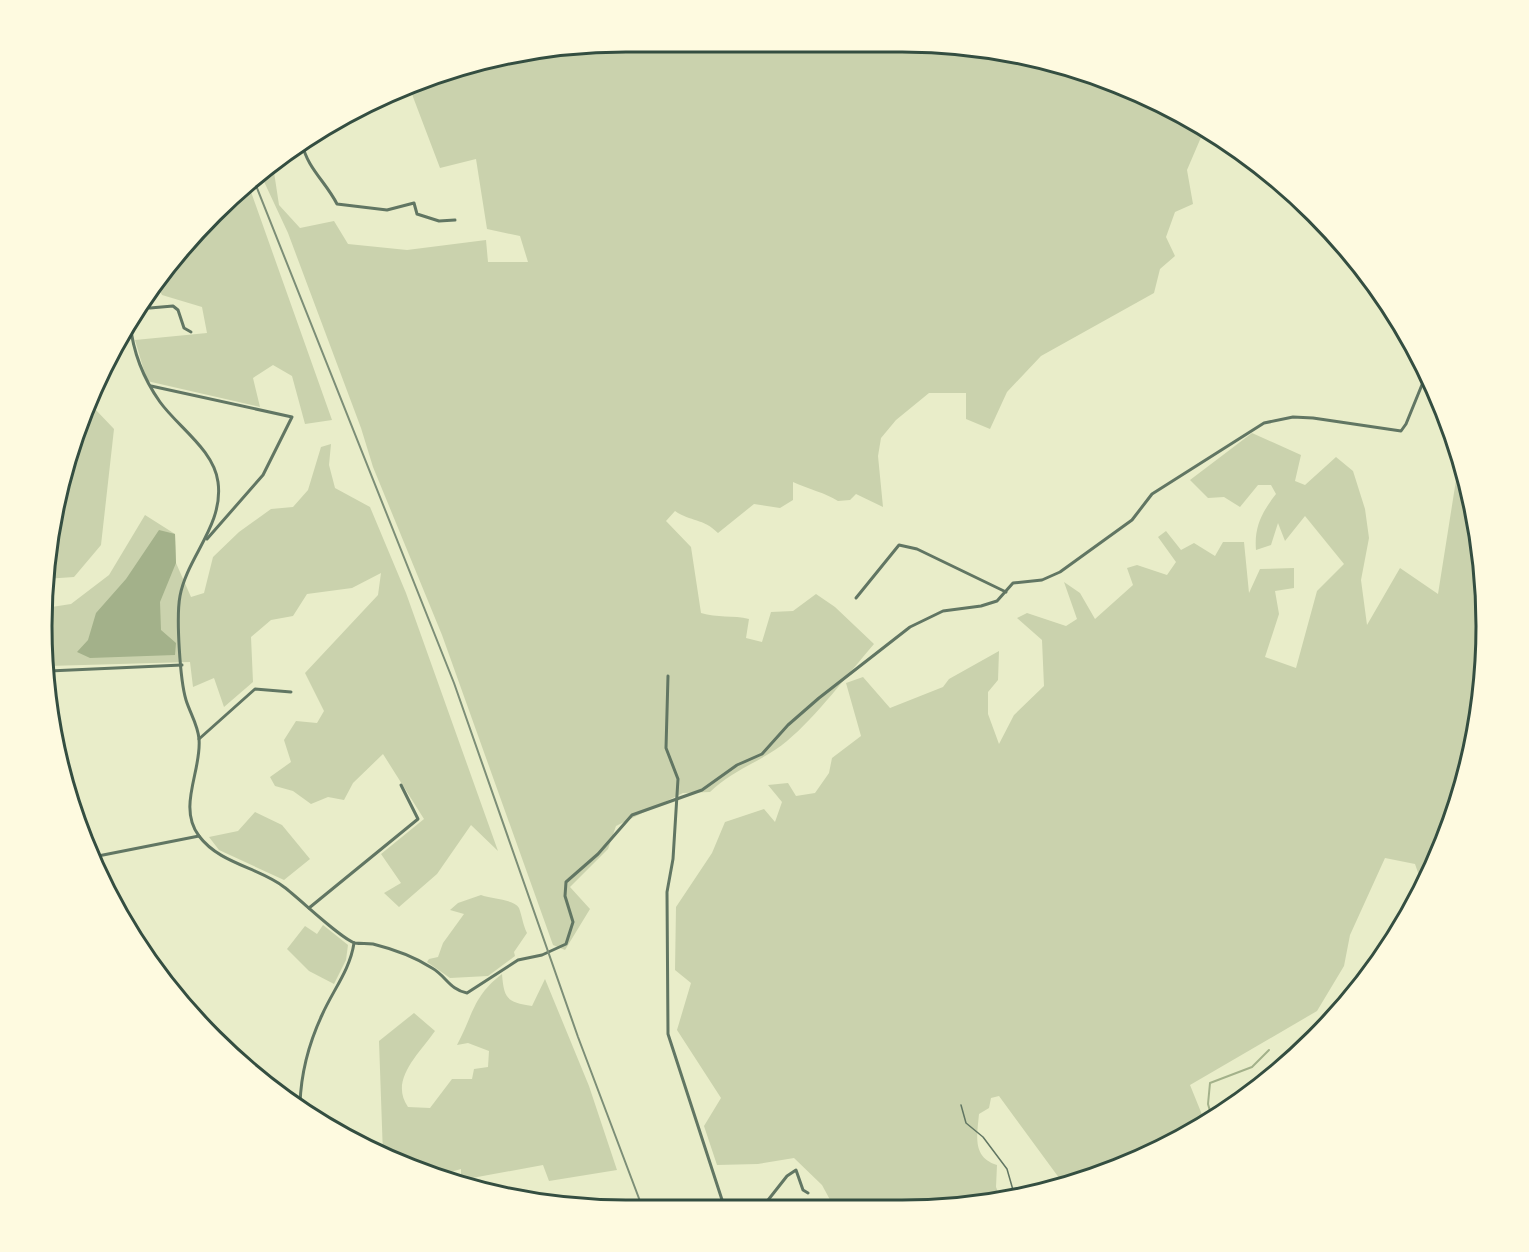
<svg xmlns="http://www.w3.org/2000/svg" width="1529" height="1252" font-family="'Titillium Web',sans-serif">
<rect width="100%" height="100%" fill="#e9edc9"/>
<g fill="#cad2ad">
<path d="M 626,42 L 942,43 L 1126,86 L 1205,128 L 1187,170 L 1193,204 L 1175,212 L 1166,237 L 1175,256 L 1160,269 L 1154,293 L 1041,356 L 1007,392 L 990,429 L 966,419 L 966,393 L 929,393 L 896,420 L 881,438 L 878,456 L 883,507 L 856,494 L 850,500 L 838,501 C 826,493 808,489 793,482 L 793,500 L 780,508 L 754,504 L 718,533 C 703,518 691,522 675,511 L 666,521 L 691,547 L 701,613 C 717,618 733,615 749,619 L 746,638 L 762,642 L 771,612 L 793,611 L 816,594 L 835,607 L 874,644 C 848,674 817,716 787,741 C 763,761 732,770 710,792 L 683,793 L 616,826 L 608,849 L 570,887 L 590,909 L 565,950 L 553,945 L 442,635 L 373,467 L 361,428 L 288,233 L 260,173 L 286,155 L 274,172 L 279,205 L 300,228 L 334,221 L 348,244 L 407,250 L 486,240 L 488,262 L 528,262 L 520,236 L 487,229 L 476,159 L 440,168 L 410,89 L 475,62 Z"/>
<path d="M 247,183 L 250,189 L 332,420 L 305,424 L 292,376 L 273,365 L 253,378 L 260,407 L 147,381 L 135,340 L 207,333 L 202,307 L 162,295 L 156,284 L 167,271 L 173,272 L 188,247 Z"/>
<path d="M 102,379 L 105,383 L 94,408 L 114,429 L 101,545 L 74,577 L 45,579 L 73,438 Z"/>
<path d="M 1252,433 L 1301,455 L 1295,481 L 1305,485 L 1336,457 L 1353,471 L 1365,509 L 1369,538 L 1361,580 L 1367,625 L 1400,568 L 1438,594 L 1460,455 L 1467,475 L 1486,588 L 1482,703 L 1456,814 L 1423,887 L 1415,864 L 1385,858 L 1350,935 L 1344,966 L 1317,1011 L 1190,1085 L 1205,1122 L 1161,1150 L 1065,1186 L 999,1096 L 991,1098 L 989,1108 L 979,1114 C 977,1136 972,1157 997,1165 L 996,1187 L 1001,1199 L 941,1209 L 835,1209 L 822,1185 L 794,1158 L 758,1164 L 717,1165 L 704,1126 L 721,1098 L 677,1030 L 691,983 L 675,970 L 676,907 L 712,853 L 725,822 L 764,809 L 775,822 L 782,802 L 768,785 L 788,783 L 796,796 L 815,793 L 829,773 L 832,758 L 861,736 L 846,683 L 863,677 L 890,708 L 943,687 L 949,679 L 999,651 L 998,680 L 988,692 L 988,714 L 999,744 L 1014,715 L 1044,686 L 1042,640 L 1017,618 L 1027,613 L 1066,626 L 1077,619 L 1064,582 L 1080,593 L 1095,619 L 1133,585 L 1127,568 L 1137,565 L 1167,575 L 1176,562 L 1158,537 L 1166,531 L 1181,550 L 1194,543 L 1215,556 L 1223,542 L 1244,542 L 1249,593 L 1260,569 L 1294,568 L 1294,588 L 1275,591 L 1279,614 L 1265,657 L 1296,668 L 1317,591 L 1344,564 L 1305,516 L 1285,541 L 1278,523 L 1271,545 L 1256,550 C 1254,527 1262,512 1276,494 L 1271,485 L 1258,485 L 1240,507 L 1224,497 L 1208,498 L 1190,480 Z"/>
<path d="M 331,444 L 329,465 L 335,488 L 370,507 L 406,593 L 498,851 L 471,825 L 437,874 L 399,907 L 384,893 L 401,883 L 381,854 L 424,819 L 383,754 L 353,783 L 344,800 L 328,797 L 311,804 L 293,791 L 275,786 L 270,777 L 291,762 L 284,740 L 296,721 L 317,723 L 324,711 L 305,673 L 378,595 L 381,573 L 352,588 L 307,594 L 293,616 L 271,620 L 251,637 L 253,682 L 224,707 L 214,678 L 193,687 L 190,662 L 48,666 L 45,608 L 71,604 L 109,575 L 145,515 L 175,534 L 176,563 L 191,597 L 204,593 L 213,557 L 239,532 L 271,509 L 293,507 L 308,490 L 321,447 Z"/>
<path d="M 255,812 L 282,825 L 310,859 L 284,880 L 219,850 L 209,837 L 238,831 Z"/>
<path d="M 481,895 C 491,899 514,899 519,908 C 522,916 523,925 527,933 L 514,952 L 515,956 L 488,976 L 450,978 L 427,962 L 429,959 L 438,957 L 443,943 L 464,914 L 450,910 L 458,903 Z"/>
<path d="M 323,925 L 348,945 L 346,960 L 334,984 L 309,971 L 287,949 L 305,926 L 317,934 Z"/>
<path d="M 502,974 C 504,999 507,1002 532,1006 L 545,979 L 589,1086 L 617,1170 L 549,1181 L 543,1165 L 461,1180 L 461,1169 L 437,1176 L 383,1155 L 379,1041 L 414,1013 L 435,1031 C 419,1054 389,1080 408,1107 L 430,1108 L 452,1079 L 472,1079 L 474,1069 L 488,1067 L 489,1051 L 468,1043 L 457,1045 C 473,1015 473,996 502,974 Z"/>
</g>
<path fill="#a3b18a" d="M 159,530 L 175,534 L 176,563 L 160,602 L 161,630 L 176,643 L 175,655 L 90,658 L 77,652 L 88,640 L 96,613 L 126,579 Z"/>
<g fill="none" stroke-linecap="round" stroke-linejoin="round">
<path stroke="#a3b18a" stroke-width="2" d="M 1212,1118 L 1208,1104 L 1210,1083 L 1252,1067 L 1269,1050"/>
<path stroke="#617663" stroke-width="1.5" d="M 961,1105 L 966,1123 L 983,1137 L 1007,1169 L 1015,1197"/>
<g stroke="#617663" stroke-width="3">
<path d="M 302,143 C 307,168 326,182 337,204 L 387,210 L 414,203 L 417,214 L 439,221 L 455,220"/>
<path d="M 139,304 L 150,308 L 173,306 L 178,310 L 184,328 L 191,332"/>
<path d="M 130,323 C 133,352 143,378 160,402 C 178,427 214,450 218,482 C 224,525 187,557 180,596 C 176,617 180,680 186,700 C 190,713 198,725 199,739 C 202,770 177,807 199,836 C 220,864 258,867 284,887 C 299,898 341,939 355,943 C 361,944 367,943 373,944 C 393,949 415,957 432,968 C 446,976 450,990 467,993 L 518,960 L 542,955 L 566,944 L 573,922 L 565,896 L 566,882 L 598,854 L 632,815 L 702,790 L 737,765 L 762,754 L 788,725 L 819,698 L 910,627 L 943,611 L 981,606 L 997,601 L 1013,583 L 1042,580 L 1060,572 L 1132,520 L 1152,494 L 1264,423 L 1293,417 L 1313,418 L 1401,431 L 1406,424 L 1428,370"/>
<path d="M 151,386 L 292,417 L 263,475 L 207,539"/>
<path d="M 856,598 L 899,545 L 917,549 L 1006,592"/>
<path d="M 49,671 L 182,665"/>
<path d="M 668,676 L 666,748 L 678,779 L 673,859 L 667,892 L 668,1034 L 725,1209"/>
<path d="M 199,739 L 255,689 L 291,692"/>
<path d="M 93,857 L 199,836"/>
<path d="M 1415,900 L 1416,902"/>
<path d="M 309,908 L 418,819 L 401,785"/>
<path d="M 300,1104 C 301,1073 309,1043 322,1015 C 333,990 350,970 354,943"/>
<path d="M 761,1209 L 787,1176 L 796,1170 L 803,1190 L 808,1193"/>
</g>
<path stroke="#7c8e77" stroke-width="2" d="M 253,178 L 454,683 L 578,1037 L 643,1209"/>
</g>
<path d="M0 0H1529V1252H0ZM626 52H902A574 574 0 0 1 1476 626V626A574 574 0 0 1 902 1200H626A574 574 0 0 1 52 626V626A574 574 0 0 1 626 52Z" fill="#fefae0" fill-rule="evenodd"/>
<path fill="none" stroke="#344e41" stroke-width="3" d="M626 52H902A574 574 0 0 1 1476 626V626A574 574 0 0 1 902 1200H626A574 574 0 0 1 52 626V626A574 574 0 0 1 626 52Z"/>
</svg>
